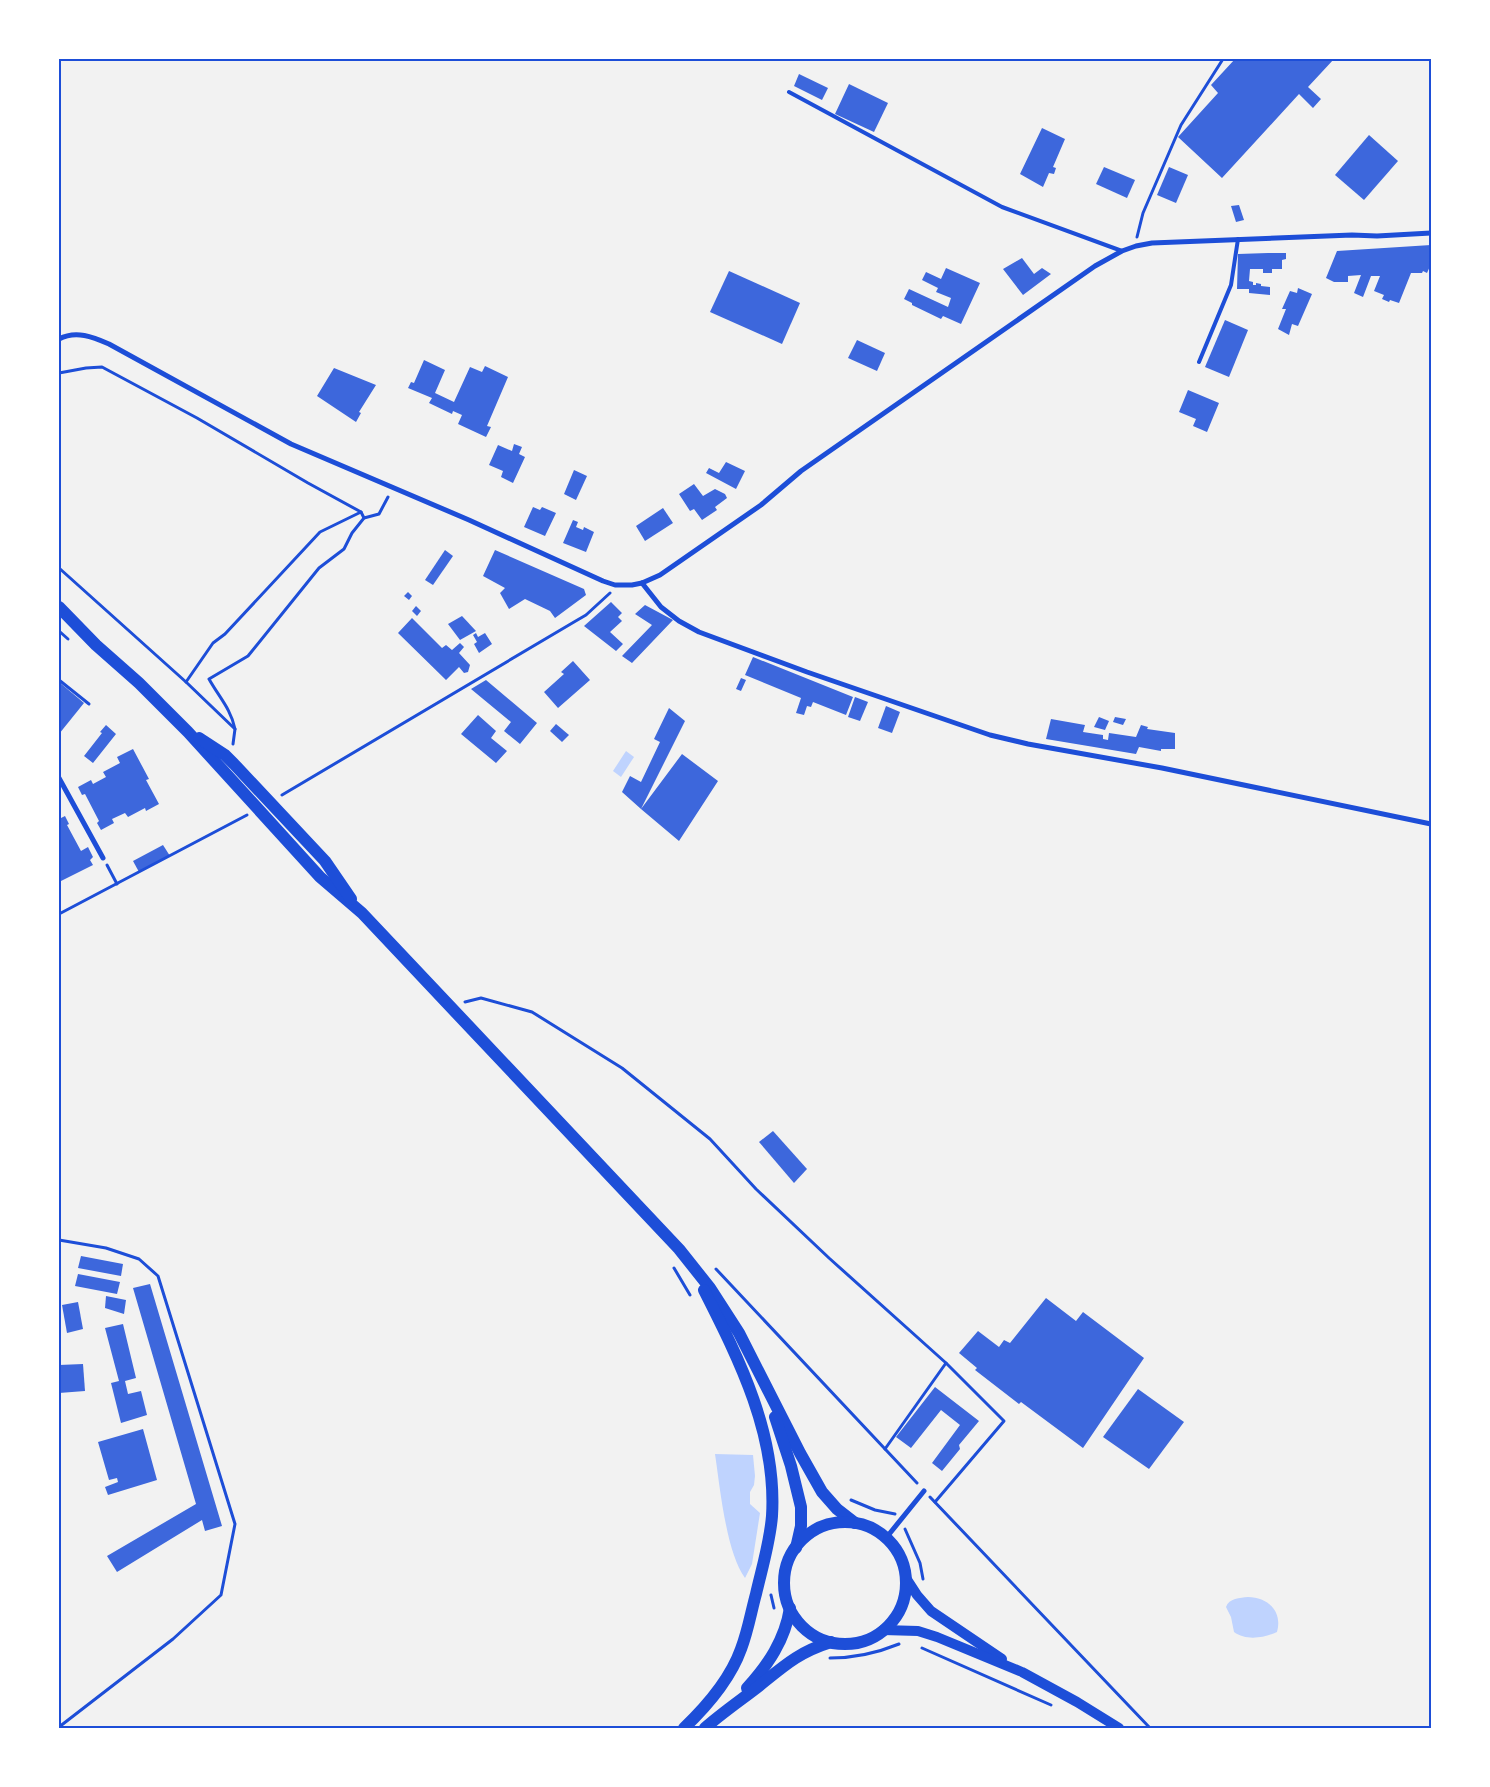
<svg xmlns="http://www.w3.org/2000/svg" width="1490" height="1787" font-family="'Fira Sans',sans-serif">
<rect width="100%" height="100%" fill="#f2f2f2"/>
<g fill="#bfd3fe">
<path d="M 626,751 L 634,757 L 621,777 L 613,771 Z"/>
<path d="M 715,1454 L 753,1455 L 755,1476 L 754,1485 L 750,1492 L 750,1504 L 760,1513 L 752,1564 L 745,1578 C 726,1552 720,1487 715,1454 Z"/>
<path d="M 1248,1597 C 1267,1597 1283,1611 1277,1632 C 1264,1638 1246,1641 1234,1632 L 1231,1617 L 1226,1607 C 1229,1598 1240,1598 1248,1597 Z"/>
</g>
<g fill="#3d67dc">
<path d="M 1235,59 L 1334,59 L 1308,87 L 1321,99 L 1313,108 L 1299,94 L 1222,178 L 1178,137 L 1218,93 L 1211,85 Z"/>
<path d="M 799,74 L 828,88 L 822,100 L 794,86 Z"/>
<path d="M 849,84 L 888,103 L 874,132 L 835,114 Z"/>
<path d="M 1042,128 L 1065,139 L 1053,167 L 1056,168 L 1054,174 L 1049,173 L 1043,187 L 1020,174 Z"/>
<path d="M 1369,135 L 1398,161 L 1364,200 L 1335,175 Z"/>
<path d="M 1104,167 L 1135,180 L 1127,198 L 1096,184 Z"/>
<path d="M 1169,167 L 1188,175 L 1176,203 L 1157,195 Z"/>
<path d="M 1239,205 L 1244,220 L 1236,222 L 1231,206 Z"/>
<path d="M 1431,245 L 1431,264 L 1427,273 L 1423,271 L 1422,273 L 1411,273 L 1399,303 L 1390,300 L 1389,302 L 1382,299 L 1384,295 L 1374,291 L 1380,276 L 1371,276 L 1363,297 L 1354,293 L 1361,275 L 1348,276 L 1348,282 L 1334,282 L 1326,278 L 1337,251 Z"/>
<path d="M 1268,253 L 1286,253 L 1286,259 L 1282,260 L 1282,269 L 1272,269 L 1272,273 L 1263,273 L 1263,269 L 1250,269 L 1249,281 L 1253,282 L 1253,285 L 1256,285 L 1256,283 L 1261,284 L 1261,286 L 1270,287 L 1270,295 L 1249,293 L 1249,289 L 1237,289 L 1238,254 Z"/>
<path d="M 1022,258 L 1034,274 L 1042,268 L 1051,274 L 1023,295 L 1003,269 Z"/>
<path d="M 946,268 L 980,283 L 961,324 L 943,316 L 941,319 L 912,305 L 912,303 L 904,299 L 909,289 L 948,307 L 951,298 L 936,292 L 938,288 L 922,280 L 926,272 L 941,279 Z"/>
<path d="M 729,271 L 800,303 L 782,344 L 710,312 Z"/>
<path d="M 1298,288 L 1312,294 L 1298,326 L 1292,324 L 1289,335 L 1278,329 L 1286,309 L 1282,309 L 1290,291 L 1297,293 Z"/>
<path d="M 1225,320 L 1248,330 L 1229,377 L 1205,367 Z"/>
<path d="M 857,340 L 885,353 L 877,371 L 848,358 Z"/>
<path d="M 424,360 L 445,370 L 435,393 L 454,402 L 470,367 L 482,372 L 485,366 L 508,377 L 487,426 L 491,427 L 486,437 L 458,424 L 462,415 L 453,411 L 452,414 L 429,403 L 432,398 L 408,388 L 411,382 L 414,383 Z"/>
<path d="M 334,368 L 376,385 L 359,412 L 361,413 L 356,422 L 317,396 Z"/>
<path d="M 1188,390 L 1219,403 L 1207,432 L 1193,426 L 1196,419 L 1179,412 Z"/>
<path d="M 514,444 L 522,447 L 519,454 L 525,457 L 513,483 L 501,477 L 503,471 L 489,465 L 498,445 L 512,451 Z"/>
<path d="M 726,462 L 745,471 L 736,489 L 706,473 L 709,468 L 719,473 Z"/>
<path d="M 574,470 L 587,476 L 576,500 L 564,494 Z"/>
<path d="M 694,484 L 703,496 L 715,489 L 725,494 L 727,498 L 715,507 L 717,510 L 702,520 L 694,509 L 690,511 L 679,494 Z"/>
<path d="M 533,507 L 540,510 L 542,507 L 556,513 L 545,536 L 524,527 Z"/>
<path d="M 663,508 L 673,523 L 645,541 L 636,526 Z"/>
<path d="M 573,520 L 578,522 L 576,527 L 583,530 L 584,527 L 594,532 L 586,552 L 563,543 Z"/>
<path d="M 445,550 L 453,556 L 433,585 L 425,580 Z"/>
<path d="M 495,550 L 584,589 L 586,595 L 555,618 L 550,611 L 525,599 L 509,609 L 500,593 L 505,588 L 483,576 Z"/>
<path d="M 408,592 L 412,596 L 409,600 L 404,596 Z"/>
<path d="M 611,602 L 622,613 L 618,617 L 622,621 L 610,632 L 623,644 L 616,651 L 584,626 Z"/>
<path d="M 645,605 L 673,620 L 632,663 L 622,656 L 652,625 L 635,614 Z"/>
<path d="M 416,606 L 421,611 L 417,616 L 412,611 Z"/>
<path d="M 462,616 L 476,631 L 460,640 L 448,624 Z"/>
<path d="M 412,618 L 442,648 L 446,645 L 452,650 L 460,643 L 464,647 L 459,653 L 470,665 L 468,672 L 464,673 L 459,667 L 446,680 L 398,633 Z"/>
<path d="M 476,633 L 478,637 L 485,633 L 492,644 L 479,653 L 474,644 L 477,642 L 473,635 Z"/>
<path d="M 753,657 L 853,697 L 846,715 L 813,702 L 811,707 L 807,706 L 804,715 L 796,713 L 801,698 L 745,675 Z"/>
<path d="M 573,661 L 590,680 L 558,708 L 544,692 L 564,674 L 561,672 Z"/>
<path d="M 741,678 L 746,680 L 741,691 L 736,689 Z"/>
<path d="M 486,680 L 537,723 L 520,744 L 504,731 L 511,722 L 471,689 Z"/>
<path d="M 59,682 L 84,703 L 59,734 Z"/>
<path d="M 855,697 L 868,702 L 860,721 L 848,717 Z"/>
<path d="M 886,706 L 900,712 L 892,733 L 878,728 Z"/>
<path d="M 669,708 L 685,721 L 641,809 L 682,754 L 718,781 L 679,841 L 641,809 L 622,792 L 630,776 L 641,782 L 660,742 L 654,739 Z"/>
<path d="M 478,715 L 496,731 L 491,738 L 507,751 L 496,763 L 461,734 Z"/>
<path d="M 1099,717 L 1109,721 L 1105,730 L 1094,727 Z"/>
<path d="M 1115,717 L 1126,719 L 1123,725 L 1113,722 Z"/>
<path d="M 1051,719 L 1085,725 L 1083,732 L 1103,735 L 1103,739 L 1108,740 L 1109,733 L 1136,737 L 1141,725 L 1148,727 L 1147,729 L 1175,733 L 1175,749 L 1161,749 L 1161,751 L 1139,747 L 1136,754 L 1046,739 Z"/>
<path d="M 556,724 L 569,735 L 562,742 L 550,731 Z"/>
<path d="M 106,725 L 116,734 L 93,763 L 84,756 L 102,733 L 100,732 Z"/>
<path d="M 133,749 L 149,779 L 146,780 L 159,804 L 146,811 L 145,808 L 128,817 L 125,813 L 112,819 L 114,823 L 101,830 L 97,823 L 99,821 L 85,794 L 82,795 L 78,787 L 91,780 L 93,784 L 106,777 L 103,772 L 120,763 L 117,757 Z"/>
<path d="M 65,816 L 69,824 L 67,825 L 81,851 L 88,847 L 93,857 L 90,860 L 93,865 L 59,882 L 59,819 Z"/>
<path d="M 163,845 L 170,856 L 139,872 L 133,861 Z"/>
<path d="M 773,1131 L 807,1169 L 794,1183 L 759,1142 Z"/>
<path d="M 81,1256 L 123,1264 L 121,1276 L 78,1268 Z"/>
<path d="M 78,1274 L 120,1282 L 117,1294 L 75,1286 Z"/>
<path d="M 150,1284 L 222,1526 L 205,1531 L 202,1520 L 117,1572 L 107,1556 L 196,1504 L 133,1288 Z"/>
<path d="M 106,1296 L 126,1300 L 124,1314 L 105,1308 Z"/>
<path d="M 1046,1298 L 1076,1321 L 1083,1312 L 1144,1358 L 1083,1448 L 1021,1402 L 1019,1404 L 975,1370 L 977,1368 L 959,1353 L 978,1331 L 999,1347 L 1004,1340 L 1010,1343 Z"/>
<path d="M 78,1302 L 83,1329 L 67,1333 L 62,1305 Z"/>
<path d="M 123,1324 L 136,1378 L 125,1381 L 128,1394 L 141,1391 L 147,1415 L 121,1423 L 111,1383 L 119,1381 L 105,1328 Z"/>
<path d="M 83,1364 L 85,1391 L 59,1393 L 59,1365 Z"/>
<path d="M 935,1387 L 979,1421 L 959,1445 L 960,1449 L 942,1471 L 932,1463 L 960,1425 L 941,1410 L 911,1448 L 896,1437 Z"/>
<path d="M 1138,1389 L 1184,1422 L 1149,1469 L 1103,1437 Z"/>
<path d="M 143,1429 L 157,1480 L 108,1495 L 105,1487 L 118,1482 L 117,1478 L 109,1480 L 98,1442 Z"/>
</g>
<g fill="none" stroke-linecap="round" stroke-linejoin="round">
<g stroke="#1d4ed8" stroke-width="3">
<path d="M 1137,237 L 1143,213 L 1181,125 L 1223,59"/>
<path d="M 59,373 L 86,368 L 102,367 L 197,418 L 308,483 L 361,512 L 364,518"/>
<path d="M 59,568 L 186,682 L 235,729 L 233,744"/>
<path d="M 59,631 L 68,639"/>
<path d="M 59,680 L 89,704"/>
<path d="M 186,682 L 213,643 L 225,634 L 320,532 L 361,512"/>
<path d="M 235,729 C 231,709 219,697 209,679 L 248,656 L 319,568 L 344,549 L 352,533 L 364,518 L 379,514 L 388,497"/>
<path d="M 282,795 L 574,622 L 586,615 L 610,593"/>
<path d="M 107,865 L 117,884"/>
<path d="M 59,914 L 247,815"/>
<path d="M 465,1002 L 481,998 L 532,1012 L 622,1068 L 710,1139 L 756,1189 L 829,1258 L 946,1363 L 885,1449"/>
<path d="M 59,1240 L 106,1248 L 139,1259 L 158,1276 L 235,1524 L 221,1595 L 173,1639 L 59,1727"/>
<path d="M 674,1268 L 690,1295"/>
<path d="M 716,1269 L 917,1483"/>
<path d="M 930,1497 L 1150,1728"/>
<path d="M 851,1500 L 875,1510 L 895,1514"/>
<path d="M 935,1502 L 1004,1421 L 946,1363"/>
<path d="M 905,1529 L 920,1563 L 923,1579"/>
<path d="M 771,1595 L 774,1608"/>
<path d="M 922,1648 L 1051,1705"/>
<path d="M 830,1658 C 853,1658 877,1653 899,1644"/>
</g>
<g stroke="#1d4ed8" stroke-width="4">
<path d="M 789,92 L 1002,207 L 1122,251"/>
<path d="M 1199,362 L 1231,285 L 1238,239"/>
</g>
<g stroke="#1d4ed8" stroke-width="5">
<path d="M 59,339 C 76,330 93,337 109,344 L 291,444 L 469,520 L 603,581 L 615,585 L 632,585 L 642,583 L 660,575 L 761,505 L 801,471 L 1095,266 L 1122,251 L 1136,246 L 1152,243 L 1352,235 L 1377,236 L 1431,233"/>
<path d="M 642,583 L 661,607 L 679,621 L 699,632 L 807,672 L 990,735 L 1028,744 L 1162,768 L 1431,824"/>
<path d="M 59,778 L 103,858"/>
<path d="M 886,1538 L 924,1491"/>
</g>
<g stroke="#1d4ed8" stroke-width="10">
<path d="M 906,1578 L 917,1595 L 931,1611 L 1002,1659"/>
<path d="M 883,1630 L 918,1631 L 937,1637 L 1022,1672 L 1077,1702 L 1119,1728"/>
</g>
<g stroke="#1d4ed8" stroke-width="12">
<path d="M 59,607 L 96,645 L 139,683 L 188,732 L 320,877 L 362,913 L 679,1249 L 710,1288 L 739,1333 L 800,1453 L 822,1492 L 837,1509 L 855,1523"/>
<path d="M 199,738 L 225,755 L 234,764 L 325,861 L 351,899"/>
<path d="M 775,1417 L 791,1466 L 801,1507 L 801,1526 L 796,1548"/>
<circle cx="845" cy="1583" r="61"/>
<path d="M 747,1688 C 768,1665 785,1640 790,1608"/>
<path d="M 684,1728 C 707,1706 730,1680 741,1649 C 748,1631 751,1612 756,1594 C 762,1568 770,1542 772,1516 C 777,1435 740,1361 704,1290"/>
<path d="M 705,1728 C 722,1713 741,1700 759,1686 C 785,1665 799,1652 831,1642"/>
</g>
</g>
<rect width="1490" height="1787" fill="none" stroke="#ffffff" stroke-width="120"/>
<rect x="60" y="60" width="1370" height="1667" fill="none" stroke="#1d4ed8" stroke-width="2"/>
</svg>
